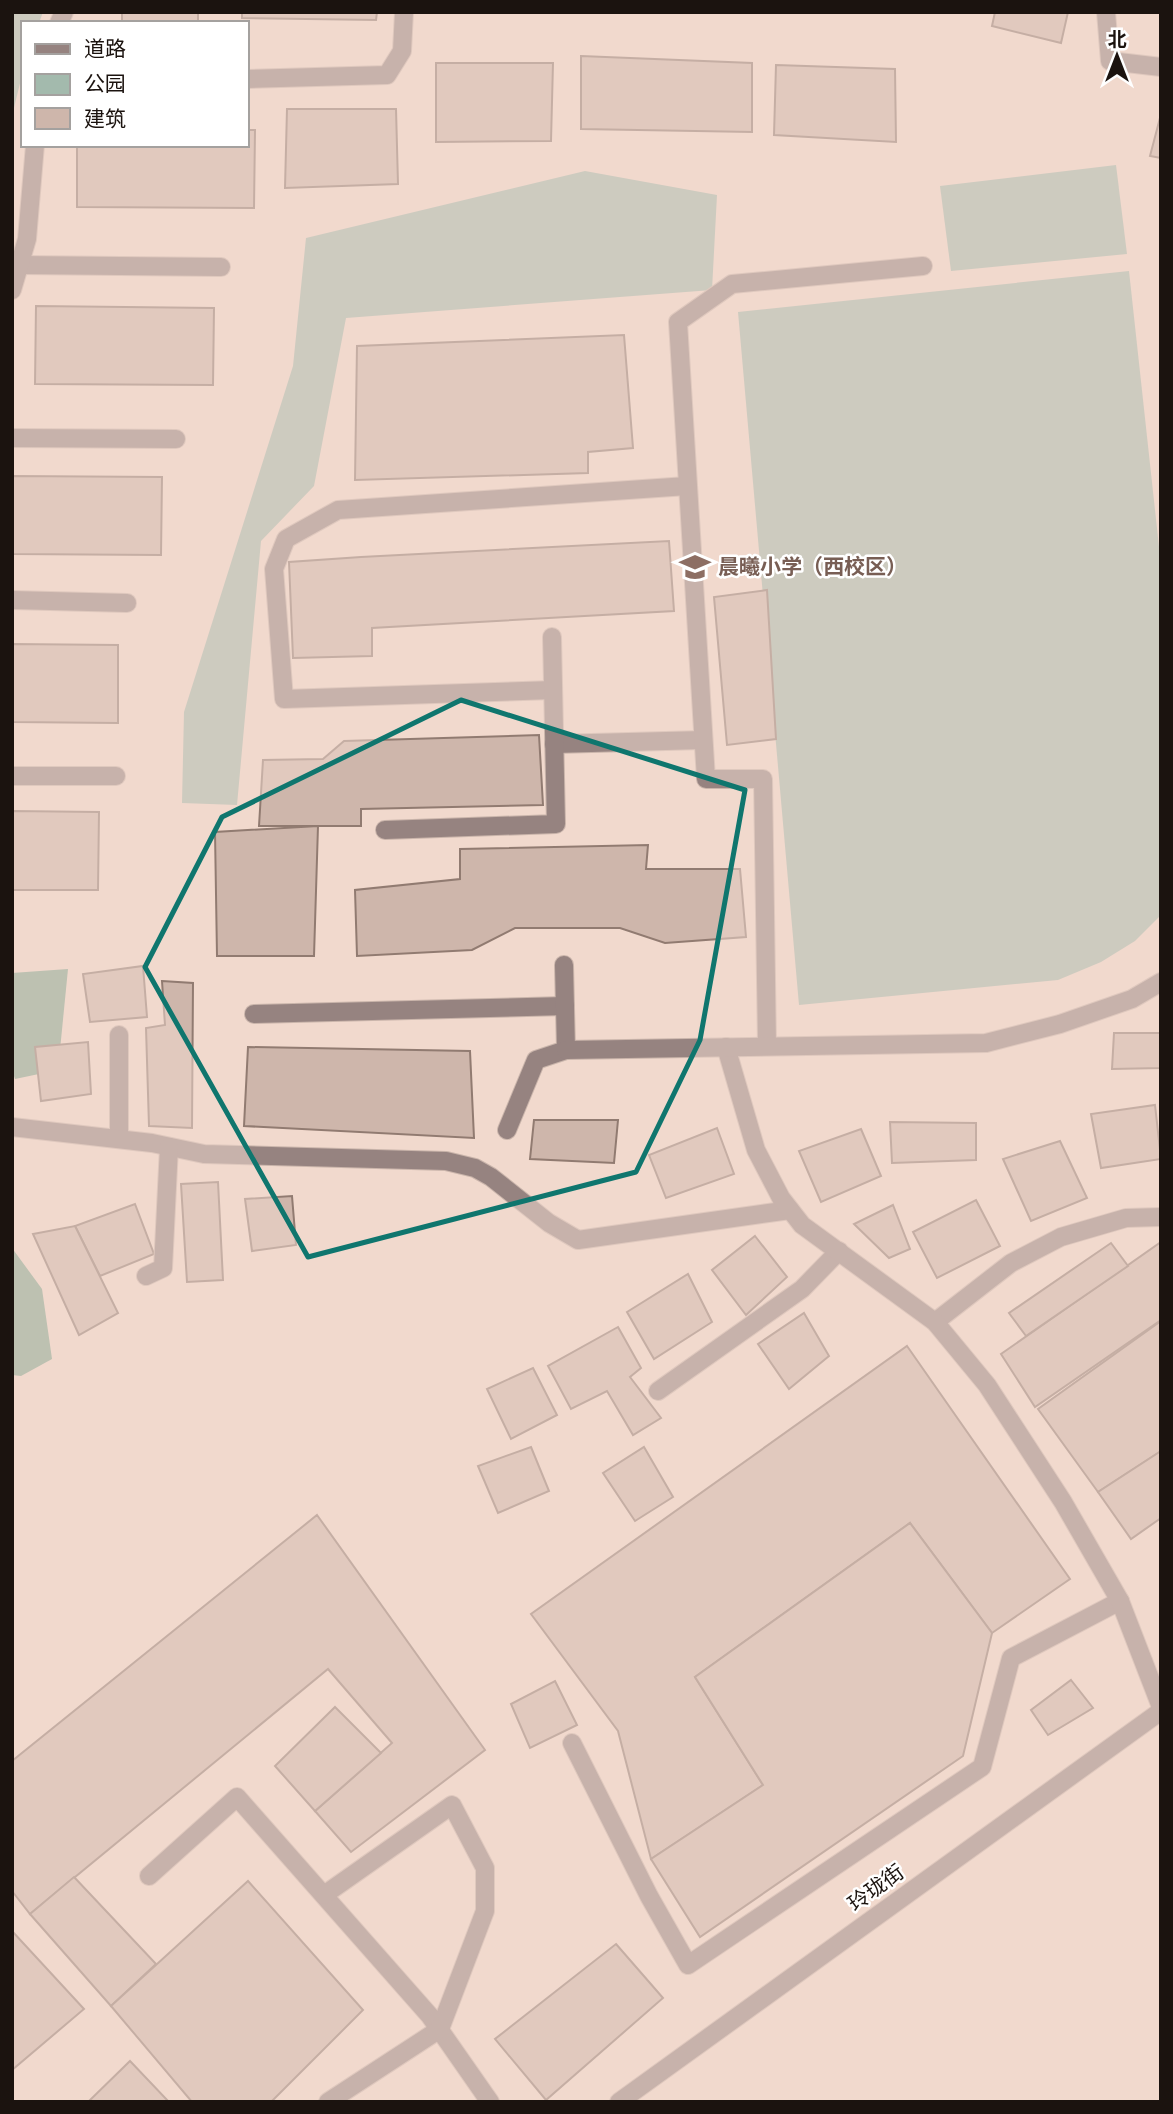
<svg xmlns="http://www.w3.org/2000/svg" width="1173" height="2114" font-family="'Nunito Sans','Noto Sans SC',sans-serif">
<rect width="100%" height="100%" fill="#f1d9cd"/>
<g fill="#a3baad">
<path d="M 12,12 L 43,12 L 39,23 L 23,23 L 23,71 L 12,116 Z"/>
<path d="M 1116,165 L 1127,254 L 951,271 L 940,186 Z"/>
<path d="M 585,171 L 717,195 L 712,290 L 346,318 L 314,486 L 261,541 L 237,805 L 182,803 L 184,712 L 293,366 L 306,238 Z"/>
<path d="M 1129,271 L 1161,565 L 1161,915 L 1135,941 L 1101,962 L 1058,980 L 799,1005 L 738,312 Z"/>
</g>
<g fill="#7ea48e">
<path d="M 68,969 L 58,1070 L 15,1079 L 12,1070 L 12,973 Z"/>
<path d="M 12,1248 L 42,1289 L 52,1359 L 21,1376 L 12,1375 Z"/>
</g>
<g fill="#ceb6ab" stroke="#917b71" stroke-width="2">
<rect x="122" y="12" width="76" height="11"/>
<path d="M 242,12 L 377,12 L 376,20 L 242,18 Z"/>
<path d="M 995,12 L 1068,12 L 1061,43 L 992,26 Z"/>
<path d="M 581,56 L 752,63 L 752,132 L 581,129 Z"/>
<path d="M 436,63 L 553,63 L 551,141 L 436,142 Z"/>
<path d="M 776,65 L 895,69 L 896,142 L 774,135 Z"/>
<path d="M 287,109 L 396,109 L 398,184 L 285,188 Z"/>
<path d="M 1161,114 L 1161,158 L 1150,156 Z"/>
<path d="M 247,130 L 255,130 L 254,208 L 77,207 L 77,145 L 247,145 Z"/>
<path d="M 36,306 L 214,308 L 213,385 L 35,384 Z"/>
<path d="M 624,335 L 633,448 L 588,452 L 588,473 L 355,480 L 357,346 Z"/>
<path d="M 12,476 L 162,477 L 161,555 L 12,554 Z"/>
<path d="M 669,541 L 674,611 L 372,628 L 372,656 L 293,658 L 289,562 L 361,557 Z"/>
<path d="M 767,590 L 776,739 L 727,745 L 714,597 Z"/>
<path d="M 12,644 L 118,645 L 118,723 L 12,722 Z"/>
<path d="M 539,735 L 543,805 L 361,809 L 361,826 L 259,826 L 263,760 L 323,759 L 344,741 Z"/>
<path d="M 12,811 L 99,812 L 98,890 L 12,890 Z"/>
<path d="M 318,826 L 314,956 L 217,956 L 215,832 Z"/>
<path d="M 648,845 L 646,869 L 740,869 L 746,937 L 665,943 L 620,928 L 515,928 L 472,950 L 357,956 L 355,890 L 460,879 L 460,849 Z"/>
<path d="M 143,966 L 147,1017 L 90,1022 L 83,974 Z"/>
<path d="M 162,981 L 193,983 L 192,1128 L 149,1126 L 146,1028 L 165,1025 Z"/>
<path d="M 1114,1033 L 1161,1033 L 1161,1068 L 1112,1069 Z"/>
<path d="M 88,1042 L 91,1094 L 41,1101 L 35,1047 Z"/>
<path d="M 248,1047 L 470,1051 L 474,1138 L 244,1126 Z"/>
<path d="M 1155,1105 L 1161,1159 L 1101,1168 L 1091,1114 Z"/>
<path d="M 534,1120 L 618,1120 L 614,1163 L 530,1159 Z"/>
<path d="M 890,1122 L 976,1123 L 976,1160 L 892,1163 Z"/>
<path d="M 717,1128 L 734,1174 L 666,1198 L 649,1155 Z"/>
<path d="M 861,1129 L 881,1176 L 821,1202 L 799,1151 Z"/>
<path d="M 1060,1141 L 1087,1198 L 1031,1221 L 1003,1159 Z"/>
<path d="M 218,1182 L 223,1280 L 187,1282 L 181,1184 Z"/>
<path d="M 292,1196 L 296,1245 L 252,1251 L 245,1199 Z"/>
<path d="M 976,1200 L 1000,1246 L 937,1278 L 913,1232 Z"/>
<path d="M 135,1204 L 154,1254 L 100,1276 L 75,1226 Z"/>
<path d="M 893,1205 L 910,1249 L 889,1258 L 854,1224 Z"/>
<path d="M 75,1226 L 118,1313 L 79,1335 L 33,1234 Z"/>
<path d="M 755,1236 L 787,1277 L 746,1315 L 712,1270 Z"/>
<path d="M 1161,1242 L 1161,1320 L 1035,1407 L 1001,1354 Z"/>
<path d="M 1111,1243 L 1128,1266 L 1026,1336 L 1009,1313 Z"/>
<path d="M 688,1274 L 712,1322 L 654,1359 L 627,1312 Z"/>
<path d="M 804,1313 L 829,1356 L 789,1389 L 758,1344 Z"/>
<path d="M 1161,1321 L 1161,1451 L 1098,1492 L 1038,1409 Z"/>
<path d="M 618,1327 L 641,1368 L 630,1377 L 661,1418 L 633,1435 L 607,1391 L 571,1409 L 548,1366 Z"/>
<path d="M 907,1346 L 1070,1579 L 992,1633 L 910,1523 L 695,1677 L 763,1785 L 651,1859 L 618,1731 L 531,1614 Z"/>
<path d="M 533,1368 L 557,1415 L 511,1439 L 487,1389 Z"/>
<path d="M 531,1447 L 549,1491 L 498,1513 L 478,1466 Z"/>
<path d="M 644,1447 L 673,1497 L 635,1521 L 603,1473 Z"/>
<path d="M 1161,1451 L 1161,1518 L 1131,1539 L 1098,1492 Z"/>
<path d="M 317,1515 L 485,1750 L 351,1852 L 315,1811 L 392,1743 L 328,1669 L 30,1914 L 12,1891 L 12,1761 Z"/>
<path d="M 910,1523 L 992,1633 L 963,1756 L 700,1937 L 651,1859 L 763,1785 L 695,1677 Z"/>
<path d="M 1071,1680 L 1093,1708 L 1048,1735 L 1031,1710 Z"/>
<path d="M 555,1681 L 577,1725 L 530,1748 L 511,1704 Z"/>
<path d="M 335,1707 L 381,1753 L 315,1811 L 275,1766 Z"/>
<path d="M 74,1877 L 156,1964 L 111,2006 L 30,1914 Z"/>
<path d="M 248,1881 L 363,2010 L 271,2102 L 192,2102 L 111,2006 Z"/>
<path d="M 12,1931 L 84,2009 L 12,2070 Z"/>
<path d="M 616,1944 L 663,1998 L 546,2100 L 495,2039 Z"/>
<path d="M 130,2061 L 169,2102 L 88,2102 Z"/>
</g>
<g fill="none" stroke-linecap="round" stroke-linejoin="round">
<g stroke="#cab5ab" stroke-width="20">
<g id="service">
<path d="M 1106,12 L 1110,61 L 1161,67"/>
<path d="M 247,79 L 387,75 L 402,51 L 404,12"/>
<path d="M 20,265 L 221,267"/>
<path d="M 12,438 L 176,439"/>
<path d="M 12,600 L 127,603"/>
<path d="M 553,690 L 284,699 L 274,569 L 286,539 L 338,510 L 687,486"/>
<path d="M 554,744 L 703,740"/>
<path d="M 12,776 L 116,776"/>
<path d="M 385,830 L 556,824 L 552,637"/>
<path d="M 254,1014 L 565,1006"/>
<path d="M 119,1035 L 119,1139"/>
<path d="M 767,1046 L 763,779 L 706,779 L 678,322 L 732,284 L 923,266"/>
<path d="M 12,1127 L 152,1143 L 204,1154 L 446,1161 L 475,1168 L 491,1177 L 549,1223 L 578,1240 L 790,1210"/>
<path d="M 507,1130 L 536,1060 L 566,1050 L 564,965"/>
<path d="M 146,1276 L 163,1268 L 169,1147"/>
<path d="M 935,1322 L 1011,1263 L 1061,1237 L 1126,1218 L 1161,1217"/>
<path d="M 658,1391 L 802,1289 L 839,1251"/>
<path d="M 572,1743 L 649,1896 L 688,1965 L 982,1767 L 1011,1658 L 1120,1601"/>
<path d="M 149,1876 L 237,1797 L 430,2016 L 490,2102"/>
<path d="M 324,1895 L 452,1805 L 485,1868 L 485,1911 L 440,2029 L 328,2102"/>
</g>
</g>
<g stroke="#cab5ab" stroke-width="20">
<g id="minor">
<path d="M 59,23 L 64,12"/>
<path d="M 12,290 L 27,239 L 35,145"/>
<path d="M 726,1047 L 756,1150 L 781,1198 L 802,1225 L 935,1322 L 987,1385 L 1063,1502 L 1120,1601 L 1161,1707"/>
<path d="M 566,1050 L 986,1043 L 1060,1024 L 1132,999 L 1161,982"/>
<path d="M 619,2102 L 1161,1711"/>
</g>
</g>
<use href="#service" stroke="#968380" stroke-width="18"/>
<use href="#minor" stroke="#968380" stroke-width="18"/>
</g>
<path d="M0 0H1173V2114H0ZM 461,700 L 745,790 L 700,1040 L 636,1172 L 308,1257 L 145,967 L 222,817 Z" fill="#f1d9cd" fill-opacity=".55" fill-rule="evenodd"/>
<path fill="none" stroke="#0f766e" stroke-width="5" stroke-linejoin="round" d="M 461,700 L 745,790 L 700,1040 L 636,1172 L 308,1257 L 145,967 L 222,817 Z"/>
<defs>
<g id="school-bare" transform="scale(2.415)"><path d="M0-5L7-2L0 1L-7-2ZM-4 1L0 2.5L4 1V4Q0 6-4 4Z" fill="#8d6e63" stroke="#fff" stroke-width="2.5" paint-order="stroke"/></g>
</defs>
<g fill-rule="evenodd">
<use href="#school-bare" x="695" y="567"/>
</g>
<g text-anchor="middle" dominant-baseline="central" stroke-width="5" stroke-linejoin="round" paint-order="stroke">
<g font-size="21" font-weight="bold" fill="#785e54" stroke="#fff" text-anchor="start">
<text x="718" y="567">晨曦小学（西校区）</text>
</g>
<g font-size="21" fill="#1b130f" stroke="#fff">
<text transform="translate(876 1888) rotate(-36)">玲珑街</text>
</g>
</g>
<rect width="1173" height="2114" fill="none" stroke="#1b130f" stroke-width="28"/>
<rect x="21" y="21" width="228" height="126" fill="#ffffff" stroke="#a4a19f" stroke-width="2"/>
<rect x="35" y="44" width="35" height="10" fill="#968380" stroke="#a4a19f" stroke-width="2"/>
<text x="84" y="56" font-size="21" fill="#1b130f">道路</text>
<rect x="35" y="74" width="35" height="21" fill="#a3baad" stroke="#a4a19f" stroke-width="2"/>
<text x="84" y="91" font-size="21" fill="#1b130f">公园</text>
<rect x="35" y="108" width="35" height="21" fill="#ceb6ab" stroke="#a4a19f" stroke-width="2"/>
<text x="84" y="126" font-size="21" fill="#1b130f">建筑</text>
<g transform="translate(1117 56)" stroke="#ffffff" stroke-width="5" paint-order="stroke">
<path d="M0-5L12 26L0 18L-12 26Z" fill="#1b130f"/>
<text y="-10" font-size="19" font-weight="bold" text-anchor="middle" fill="#1b130f">北</text>
</g>
</svg>
